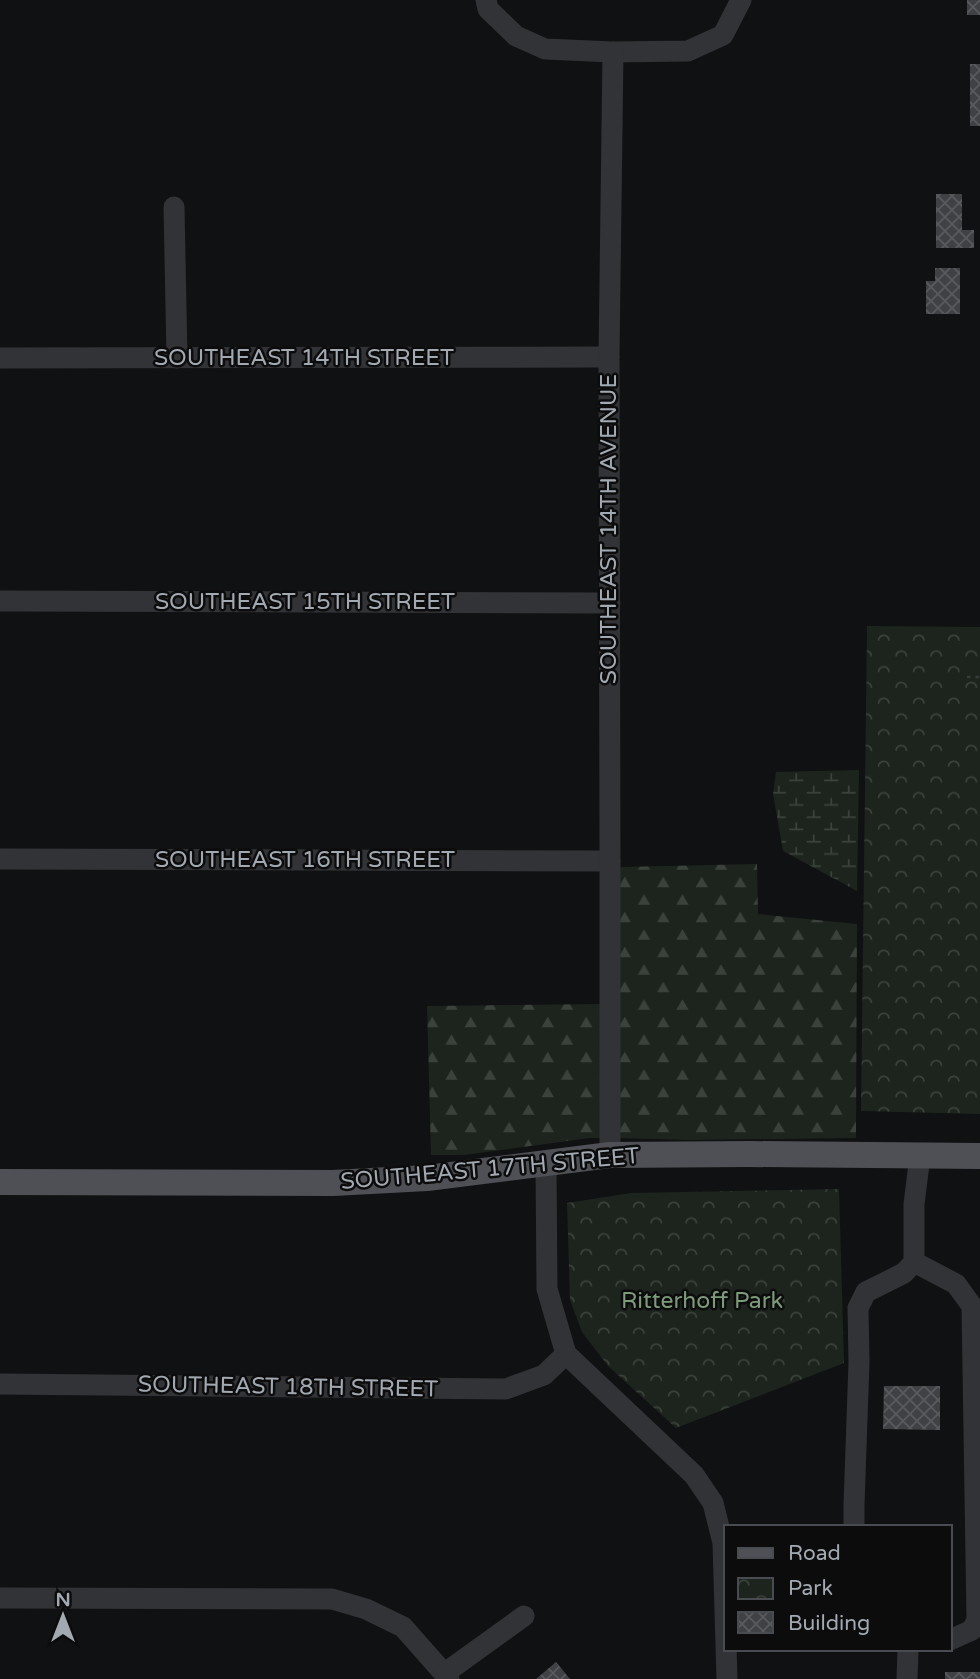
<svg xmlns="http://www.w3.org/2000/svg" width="980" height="1679" font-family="'Varela Round',sans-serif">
<defs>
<pattern id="forest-firs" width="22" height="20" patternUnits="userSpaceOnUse" patternTransform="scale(1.75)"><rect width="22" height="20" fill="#1d241d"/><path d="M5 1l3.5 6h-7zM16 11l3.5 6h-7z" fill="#3b413b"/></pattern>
<pattern id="wetland-marsh" width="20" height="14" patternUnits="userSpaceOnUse" patternTransform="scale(1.75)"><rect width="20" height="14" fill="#1d241d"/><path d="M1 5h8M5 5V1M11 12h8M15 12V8" fill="none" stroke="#3b413b"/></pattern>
<pattern id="park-crowns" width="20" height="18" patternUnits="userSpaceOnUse" patternTransform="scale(1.75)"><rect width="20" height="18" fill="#1d241d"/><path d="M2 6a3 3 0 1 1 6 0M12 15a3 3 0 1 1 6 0" fill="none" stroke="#3b413b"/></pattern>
<pattern id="building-cross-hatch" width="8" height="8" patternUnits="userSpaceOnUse" patternTransform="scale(1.75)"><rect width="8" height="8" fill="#404145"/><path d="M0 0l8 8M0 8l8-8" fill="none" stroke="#585a5d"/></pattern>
</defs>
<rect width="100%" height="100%" fill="#101112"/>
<g fill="url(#forest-firs)">
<path d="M 757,864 L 758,914 L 857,924 L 856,1138 L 691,1140 L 617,1138 L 620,867 Z"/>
<path d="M 602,1004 L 602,1138 L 590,1138 L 464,1155 L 431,1155 L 427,1006 Z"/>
</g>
<path fill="url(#wetland-marsh)" d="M 859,770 L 857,891 L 783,851 L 773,794 L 776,772 Z"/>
<g fill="url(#park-crowns)">
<path d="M 867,626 L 980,627 L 980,1114 L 861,1111 Z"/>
<path d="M 839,1189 L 844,1363 L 676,1428 L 608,1366 L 582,1332 L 570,1300 L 567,1203 L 631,1193 Z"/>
</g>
<g fill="url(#building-cross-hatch)">
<rect x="967" y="0" width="13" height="15"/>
<rect x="970" y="64" width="10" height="62"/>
<path d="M 936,194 L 962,194 L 962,230 L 974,230 L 974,248 L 936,248 Z"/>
<path d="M 935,268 L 960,268 L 960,314 L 926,314 L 926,281 L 935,281 Z"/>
<path d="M 884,1386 L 940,1386 L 940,1430 L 883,1429 Z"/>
<path d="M 556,1662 L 570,1679 L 536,1679 Z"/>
<rect x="945" y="1672" width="35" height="7"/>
</g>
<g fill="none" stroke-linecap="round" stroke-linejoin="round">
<path stroke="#383a3d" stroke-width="2.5" stroke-dasharray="3.5 5" stroke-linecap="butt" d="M 967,677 L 980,677"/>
<g stroke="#323336" stroke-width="21">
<path d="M 486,0 L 488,9 L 516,36 L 545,49 L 613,52 L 688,51 L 723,35 L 741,0"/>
<path d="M 174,207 L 177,358"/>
<path d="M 0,358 L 609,357"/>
<path d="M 0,601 L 610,603"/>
<path d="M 0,859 L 610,861"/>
<path d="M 610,1155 L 610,861 L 609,357 L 613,52"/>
<path d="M 546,1164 L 547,1289 L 566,1354 L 694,1475 L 713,1503 L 723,1543 L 727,1679"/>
<path d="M 914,1262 L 956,1284 L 972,1306 L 977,1620 L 972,1630 L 950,1640"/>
<path d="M 0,1384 L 506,1389 L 544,1375 L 566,1354"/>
<path d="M 854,1527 L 854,1505 L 859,1362 L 858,1308 L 866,1292 L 904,1273 L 914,1262 L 914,1204 L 920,1156"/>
<path d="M 0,1598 L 332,1599 L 366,1609 L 403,1627 L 449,1679"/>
<path d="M 445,1673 L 524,1616"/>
<path d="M 907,1679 L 908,1649"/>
</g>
<path stroke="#4e5055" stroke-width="26" d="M 0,1182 L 333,1183 L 427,1178 L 610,1155 L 749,1154 L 980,1156"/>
</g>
<g text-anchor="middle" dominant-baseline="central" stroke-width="5" stroke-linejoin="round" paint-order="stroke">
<g font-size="23" fill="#a3a9b1" stroke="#0c0c0d">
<text x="304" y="358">SOUTHEAST 14TH STREET</text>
<text transform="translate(609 529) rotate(-90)">SOUTHEAST 14TH AVENUE</text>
<text x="305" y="602">SOUTHEAST 15TH STREET</text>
<text x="305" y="860">SOUTHEAST 16TH STREET</text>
<text transform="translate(490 1169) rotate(-5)">SOUTHEAST 17TH STREET</text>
<text transform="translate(288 1387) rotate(1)">SOUTHEAST 18TH STREET</text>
</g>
<g font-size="23" fill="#7d9b7b" stroke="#0c0c0d">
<text x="702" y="1301">Ritterhoff Park</text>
</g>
</g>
<rect x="724" y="1525" width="228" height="126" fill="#0c0c0d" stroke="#484b4f" stroke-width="2"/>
<rect x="738" y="1548" width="35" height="10" fill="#4e5055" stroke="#484b4f" stroke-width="2"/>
<text x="788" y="1560" font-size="21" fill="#a3a9b1">Road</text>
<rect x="738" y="1578" width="35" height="21" fill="url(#park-crowns)" stroke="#484b4f" stroke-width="2"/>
<text x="788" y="1595" font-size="21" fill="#a3a9b1">Park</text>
<rect x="738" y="1612" width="35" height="21" fill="url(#building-cross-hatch)" stroke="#484b4f" stroke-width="2"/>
<text x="788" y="1630" font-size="21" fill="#a3a9b1">Building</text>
<g transform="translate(63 1616)" stroke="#0c0c0d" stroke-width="5" paint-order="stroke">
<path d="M0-5L12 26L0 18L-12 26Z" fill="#a3a9b1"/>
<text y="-10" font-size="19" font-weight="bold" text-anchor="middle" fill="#a3a9b1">N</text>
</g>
</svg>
